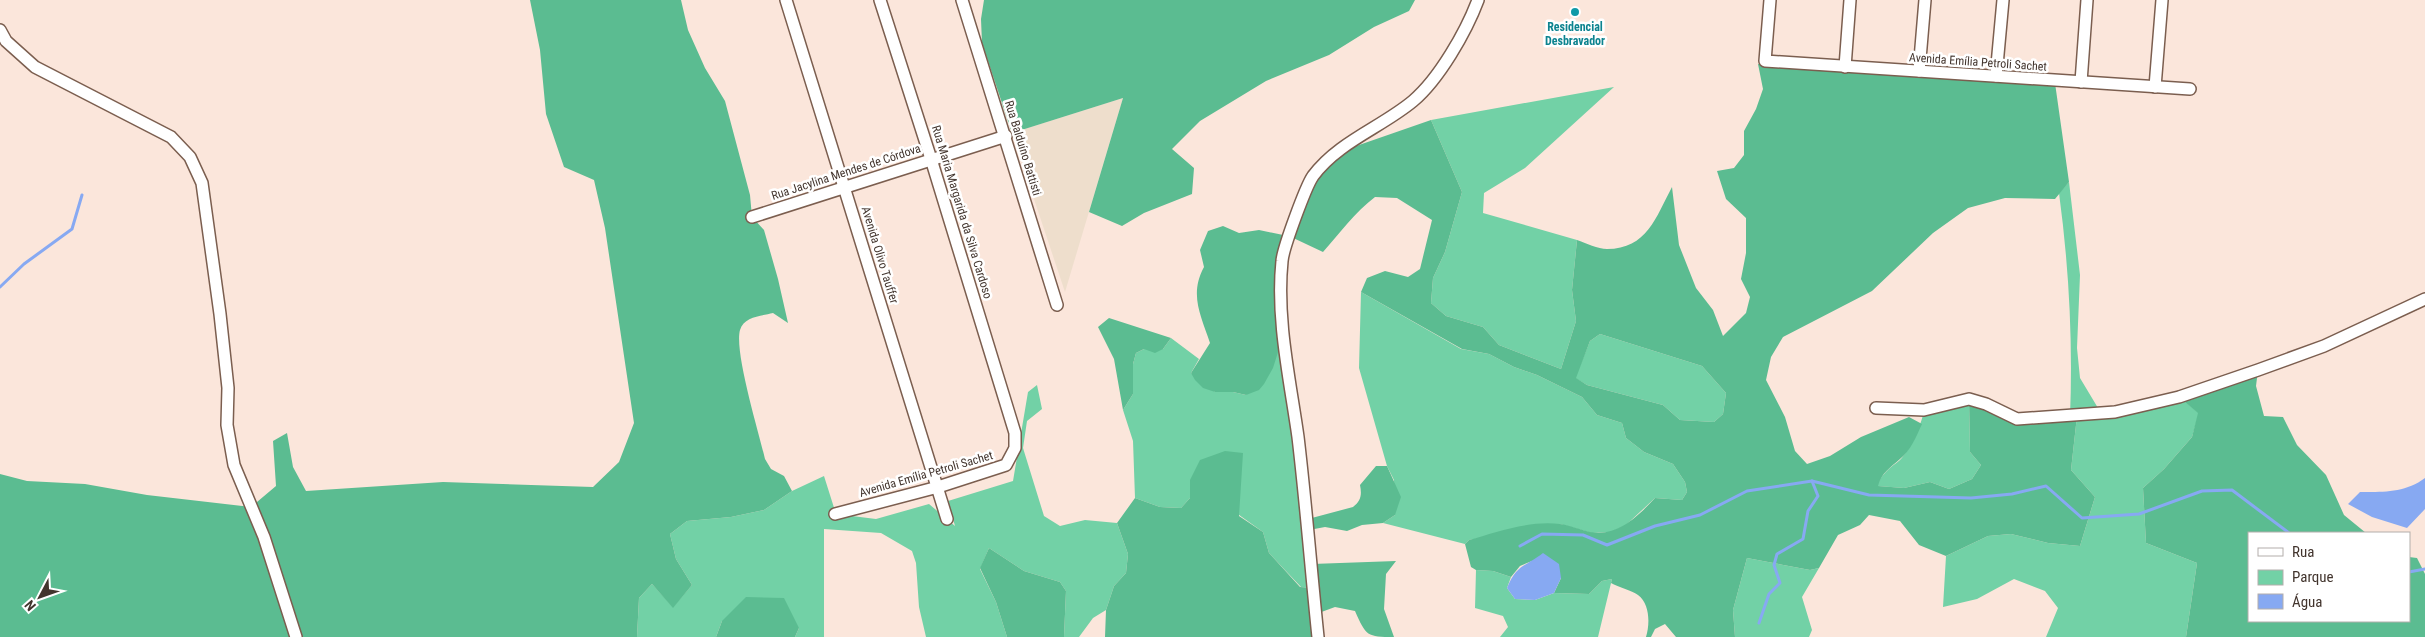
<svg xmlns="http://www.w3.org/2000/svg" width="2425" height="637" font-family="'Roboto Condensed',sans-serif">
<rect width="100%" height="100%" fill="#fbe6db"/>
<path fill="#eedecc" d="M 1123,98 L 1065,292 L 1012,133 Z"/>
<g fill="#72d1a6">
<path d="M 1614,87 L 1525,168 L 1484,193 L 1483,213 L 1577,240 L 1572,290 L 1576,321 L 1561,369 L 1499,345 L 1483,327 L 1446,316 L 1431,303 L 1433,278 L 1445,252 L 1462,192 L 1431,120 Z"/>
<path d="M 2069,182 L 2080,275 L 2077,348 L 2080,378 L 2101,413 L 2179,397 L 2199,413 L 2192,437 L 2164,469 L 2143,488 L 2146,543 L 2197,563 L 2186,637 L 2046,637 L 2058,608 L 2045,591 L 2014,579 L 1977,599 L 1943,607 L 1946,556 L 1988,536 L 2011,534 L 2048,543 L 2080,546 L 2095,497 L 2071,470 L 2077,416 L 2070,417 C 2073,342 2069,267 2059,193 Z"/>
<path d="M 1361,292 L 1461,349 L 1489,354 L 1514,367 L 1537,375 L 1582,397 L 1597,415 L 1622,423 L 1626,438 L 1644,452 L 1673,464 L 1685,482 L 1687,492 L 1682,500 L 1655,498 L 1626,525 L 1611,532 L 1592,533 L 1560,524 L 1469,540 L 1465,544 L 1383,523 L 1395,515 L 1394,480 L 1387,466 L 1359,368 Z"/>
<path d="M 1284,333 L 1314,588 L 1301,587 L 1283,568 L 1269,553 L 1263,532 L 1190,480 L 1190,498 L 1181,508 L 1160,507 L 1135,498 L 1133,441 L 1123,410 L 1133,394 L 1133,364 L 1136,353 L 1144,349 L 1163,349 L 1171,338 L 1199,359 L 1191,373 L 1215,392 L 1233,392 L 1246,395 Z"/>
<path d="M 1600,334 L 1702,366 L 1726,393 L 1723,414 L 1714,422 L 1680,420 L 1663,405 L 1587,385 L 1575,378 L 1590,341 Z"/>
<path d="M 1037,385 L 1042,409 L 1027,421 L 1023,448 L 1044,516 L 1060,526 L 1085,520 L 1117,523 L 1128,554 L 1126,573 L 1114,586 L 1106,610 L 1093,618 L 1079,637 L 1064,637 L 1066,591 L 1060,582 L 1024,571 L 989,548 L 980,569 L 996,602 L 1007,637 L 926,637 L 919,607 L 916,563 L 912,551 L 881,533 L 824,529 L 824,637 L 795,637 L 799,628 L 722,621 L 716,637 L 637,637 L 639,598 L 652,584 L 673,607 L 692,585 L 676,559 L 670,534 L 687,521 L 731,517 L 764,510 L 792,491 L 824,476 L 836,514 L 876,519 L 929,504 L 955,526 L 948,501 L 1013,481 L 1028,392 Z"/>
<path d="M 1969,399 L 1970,452 L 1981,465 L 1972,479 L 1949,489 L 1930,482 L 1904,488 L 1877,486 C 1882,473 1890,468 1900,460 C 1910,450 1922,424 1924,410 Z"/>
<path d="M 1747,558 L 1810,570 L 1819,568 L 1802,597 L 1812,630 L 1809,637 L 1735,637 L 1733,610 Z"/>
<path d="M 1476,570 L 1493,571 L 1511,577 L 1507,588 L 1515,599 L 1535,600 L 1554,593 L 1589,594 L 1602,581 L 1612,579 L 1598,637 L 1500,637 L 1508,627 L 1503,616 L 1475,608 Z"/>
</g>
<g fill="#5bbc91" fill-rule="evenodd">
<path d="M 530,0 L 681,0 L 688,30 L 705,68 L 725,101 L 750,195 L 752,217 L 764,230 L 778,279 L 788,323 L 773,313 C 762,316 744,316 740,330 C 734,352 759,433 765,459 L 771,469 L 784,476 L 792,491 L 764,510 L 731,517 L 687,521 L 670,534 L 676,559 L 692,585 L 673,608 L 652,584 L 639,598 L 637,637 L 0,637 L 0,474 L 27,481 L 85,484 L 147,495 L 251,507 L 276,486 L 273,441 L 287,433 L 293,467 L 306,491 L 443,482 L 593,487 L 619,462 L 634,423 L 605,228 L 594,180 L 564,167 L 546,114 L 540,50 Z"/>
<path d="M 984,0 L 1415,0 L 1409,11 L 1374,27 L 1329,55 L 1266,81 L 1200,121 L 1172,149 L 1194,168 L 1192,194 L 1144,213 L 1122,226 L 1089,212 L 1123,98 L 1012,133 L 982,43 L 981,19 Z"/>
<path d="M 1758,64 L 2055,83 L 2069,182 L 2055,199 L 2005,198 L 1968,208 L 1933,233 L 1872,291 L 1783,337 L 1771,357 L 1766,380 L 1785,417 L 1795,451 L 1807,464 L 1830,456 L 1861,437 L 1909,417 L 1922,424 C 1916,437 1911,450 1900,459 C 1891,467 1881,473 1878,486 L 1904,488 L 1930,482 L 1949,489 L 1972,479 L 1981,465 L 1970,452 L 1969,399 L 2017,419 L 2077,416 L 2071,470 L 2095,497 L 2080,546 L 2048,543 L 2011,534 L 1988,536 L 1946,556 L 1919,545 L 1900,521 L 1869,515 L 1860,525 L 1838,535 L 1819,568 L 1810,570 L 1747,558 L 1733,610 L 1735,637 L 1676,637 L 1665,624 L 1655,629 L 1651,637 L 1646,637 C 1650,624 1650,604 1638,595 C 1633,591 1618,587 1611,583 L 1612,579 L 1602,581 L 1589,594 L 1554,593 L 1561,578 L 1532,561 L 1520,566 L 1511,577 L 1493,571 L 1476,570 L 1471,567 L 1465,544 L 1469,540 C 1496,532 1531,520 1560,524 C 1570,525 1580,530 1590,532 C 1618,537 1638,516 1655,498 L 1682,500 L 1687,492 L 1685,482 L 1673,464 L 1644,452 L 1626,438 L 1622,423 L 1597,415 L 1582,397 L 1537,375 L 1514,367 L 1489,354 L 1462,349 L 1361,292 L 1367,278 L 1385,271 L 1408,277 L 1420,269 L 1432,220 L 1397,198 L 1375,197 C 1355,212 1340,233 1323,252 L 1289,236 L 1282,259 L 1284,333 L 1273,368 L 1264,384 L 1259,390 L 1246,395 L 1233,392 L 1215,392 L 1203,388 L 1195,380 L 1191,373 L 1210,343 C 1201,315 1189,295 1204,267 L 1200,250 L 1208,231 L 1223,226 L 1239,233 L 1259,230 L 1288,236 L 1313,176 L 1336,153 L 1431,120 L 1462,192 L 1445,252 L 1433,278 L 1431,303 L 1446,316 L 1483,327 L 1499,345 L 1561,369 L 1576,321 L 1572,290 L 1577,240 C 1586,243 1598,249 1607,249 C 1647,249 1656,217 1672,187 L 1679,245 L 1696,288 L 1713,310 L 1723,336 L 1746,313 L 1750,297 L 1741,279 L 1746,253 L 1746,218 L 1726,199 L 1717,171 L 1734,168 L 1744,155 L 1744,131 L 1756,109 L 1763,89 ZM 1600,334 L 1702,366 L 1726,393 L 1723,414 L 1714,422 L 1680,420 L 1663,405 L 1587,385 L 1576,378 L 1590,341 Z"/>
<path d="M 1109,318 L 1171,338 L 1163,349 L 1155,353 L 1144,349 L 1136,353 L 1133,364 L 1133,394 L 1123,410 L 1114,359 L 1098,327 Z"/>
<path d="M 2258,370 L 2256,386 L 2264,416 L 2283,417 L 2297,445 L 2326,475 L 2344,515 L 2366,533 L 2249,533 L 2249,621 L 2409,621 L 2409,557 L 2417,558 L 2425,574 L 2425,637 L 2186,637 L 2197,563 L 2146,543 L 2143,488 L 2164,469 L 2192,437 L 2198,413 L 2179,397 Z"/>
<path d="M 1225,451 L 1243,453 L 1239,516 L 1263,532 L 1269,553 L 1300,587 L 1314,588 L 1312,564 L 1396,561 L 1386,574 L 1384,609 L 1394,637 C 1367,637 1366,636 1355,611 L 1335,607 L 1316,614 L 1318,637 L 1105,637 L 1106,610 L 1114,586 L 1126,573 L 1128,554 L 1117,523 L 1135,498 L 1160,507 L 1181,508 L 1190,498 L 1190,480 L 1200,460 Z"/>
<path d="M 1376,466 L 1387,466 L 1401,497 L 1395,515 L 1383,523 L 1362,525 L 1347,531 L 1325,527 L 1309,530 L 1308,519 L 1353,507 C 1361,501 1362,495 1360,485 Z"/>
<path d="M 989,548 L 1024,571 L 1060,582 L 1066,591 L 1064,637 L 1007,637 L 996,602 L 980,568 Z"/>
<path d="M 746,597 L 784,598 L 799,628 L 795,637 L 716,637 L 722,621 Z"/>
</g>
<g fill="#87a9f2">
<path d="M 2425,478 L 2425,509 L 2407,528 L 2372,517 L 2348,504 L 2360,492 C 2383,492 2405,493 2425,478 Z"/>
<path d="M 1543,553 L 1559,564 L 1561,578 L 1554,593 L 1535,600 L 1515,599 L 1507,588 C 1517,564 1525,567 1543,553 Z"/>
</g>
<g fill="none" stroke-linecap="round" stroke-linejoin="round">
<g stroke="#87a9f2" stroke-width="3">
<path d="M 0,287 L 24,264 L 72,229 L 82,195"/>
<path d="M 1520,546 L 1542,534 L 1583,535 L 1607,545 L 1655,526 L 1700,515 L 1747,491 L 1812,481 L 1869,495 L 1971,498 L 2012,494 L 2046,486 L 2082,518 L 2139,514 L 2202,491 L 2232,490 L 2289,533"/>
<path d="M 2409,572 L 2425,569"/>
<path d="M 1759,623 L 1769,594 L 1780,583 L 1774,565 L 1777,554 L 1803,539 L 1808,511 L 1818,496 L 1812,481"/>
</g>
<g stroke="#7b5e4f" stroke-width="14">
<g id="street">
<path d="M 786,0 L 947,519"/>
<path d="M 962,0 L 1057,305"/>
<path d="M 1770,0 L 1765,61 L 2190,89"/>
<path d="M 0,30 L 6,41 L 35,67 L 171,137 L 190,157 L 202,183 L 220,314 L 228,388 L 227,425 L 234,465 L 264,537 L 296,637"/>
<path d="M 1845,67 L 1850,0"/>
<path d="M 1919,71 L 1925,0"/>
<path d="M 1996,76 L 2003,0"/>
<path d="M 2081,82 L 2087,0"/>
<path d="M 2155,87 L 2162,0"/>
<path d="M 752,217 L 1006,136"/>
<path d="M 1876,408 L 1924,410 L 1969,399 L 1986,404 L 2017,419 L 2115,412 L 2179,397 L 2258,370 L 2324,346 L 2425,299"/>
<path d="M 835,514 L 938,487 L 1006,465 L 1015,448 L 1015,433 L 931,159 L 880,0"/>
<path d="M 1318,637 C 1311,570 1306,504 1298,437 C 1290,380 1276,319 1282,261 C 1283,248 1306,186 1313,176 C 1338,142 1382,127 1413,101 C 1439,79 1466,32 1478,0"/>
</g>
</g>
<use href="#street" stroke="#fff" stroke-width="11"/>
</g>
<circle fill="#0f9aa8" stroke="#fff" stroke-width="2" cx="1575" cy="12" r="5"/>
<g text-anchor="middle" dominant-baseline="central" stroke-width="5" stroke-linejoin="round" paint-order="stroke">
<g font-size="12" font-weight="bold" fill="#0d838f" stroke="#fff">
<text x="1575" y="27">Residencial<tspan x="1575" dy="14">Desbravador</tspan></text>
</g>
<g font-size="12" fill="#42342d" stroke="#fff">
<text transform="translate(1978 62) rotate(4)">Avenida Emília Petroli Sachet</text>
<text transform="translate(1023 148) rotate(73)">Rua Balduíno Battisti</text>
<text transform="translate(846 172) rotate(-18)">Rua Jacylina Mendes de Córdova</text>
<text transform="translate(962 212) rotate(73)">Rua Maria Margarida da Silva Cardoso</text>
<text transform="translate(880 255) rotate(73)">Avenida Olivo Tauffer</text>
<text transform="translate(926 474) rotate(-16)">Avenida Emília Petroli Sachet</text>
</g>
</g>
<rect x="2248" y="532" width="162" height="90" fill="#ffffff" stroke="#b3aeab"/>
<rect x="2258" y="548" width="25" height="8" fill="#ffffff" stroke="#b3aeab"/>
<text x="2292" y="557" font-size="15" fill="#42342d">Rua</text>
<rect x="2258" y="570" width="25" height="15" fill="#72d1a6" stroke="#b3aeab"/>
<text x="2292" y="582" font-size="15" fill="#42342d">Parque</text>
<rect x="2258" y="594" width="25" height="15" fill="#87a9f2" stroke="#b3aeab"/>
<text x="2292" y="607" font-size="15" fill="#42342d">Água</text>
<g transform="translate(40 597) rotate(229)" stroke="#ffffff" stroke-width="4" paint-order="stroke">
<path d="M0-4L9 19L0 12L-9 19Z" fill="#42342d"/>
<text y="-8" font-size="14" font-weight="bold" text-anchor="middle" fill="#42342d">N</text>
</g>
</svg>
